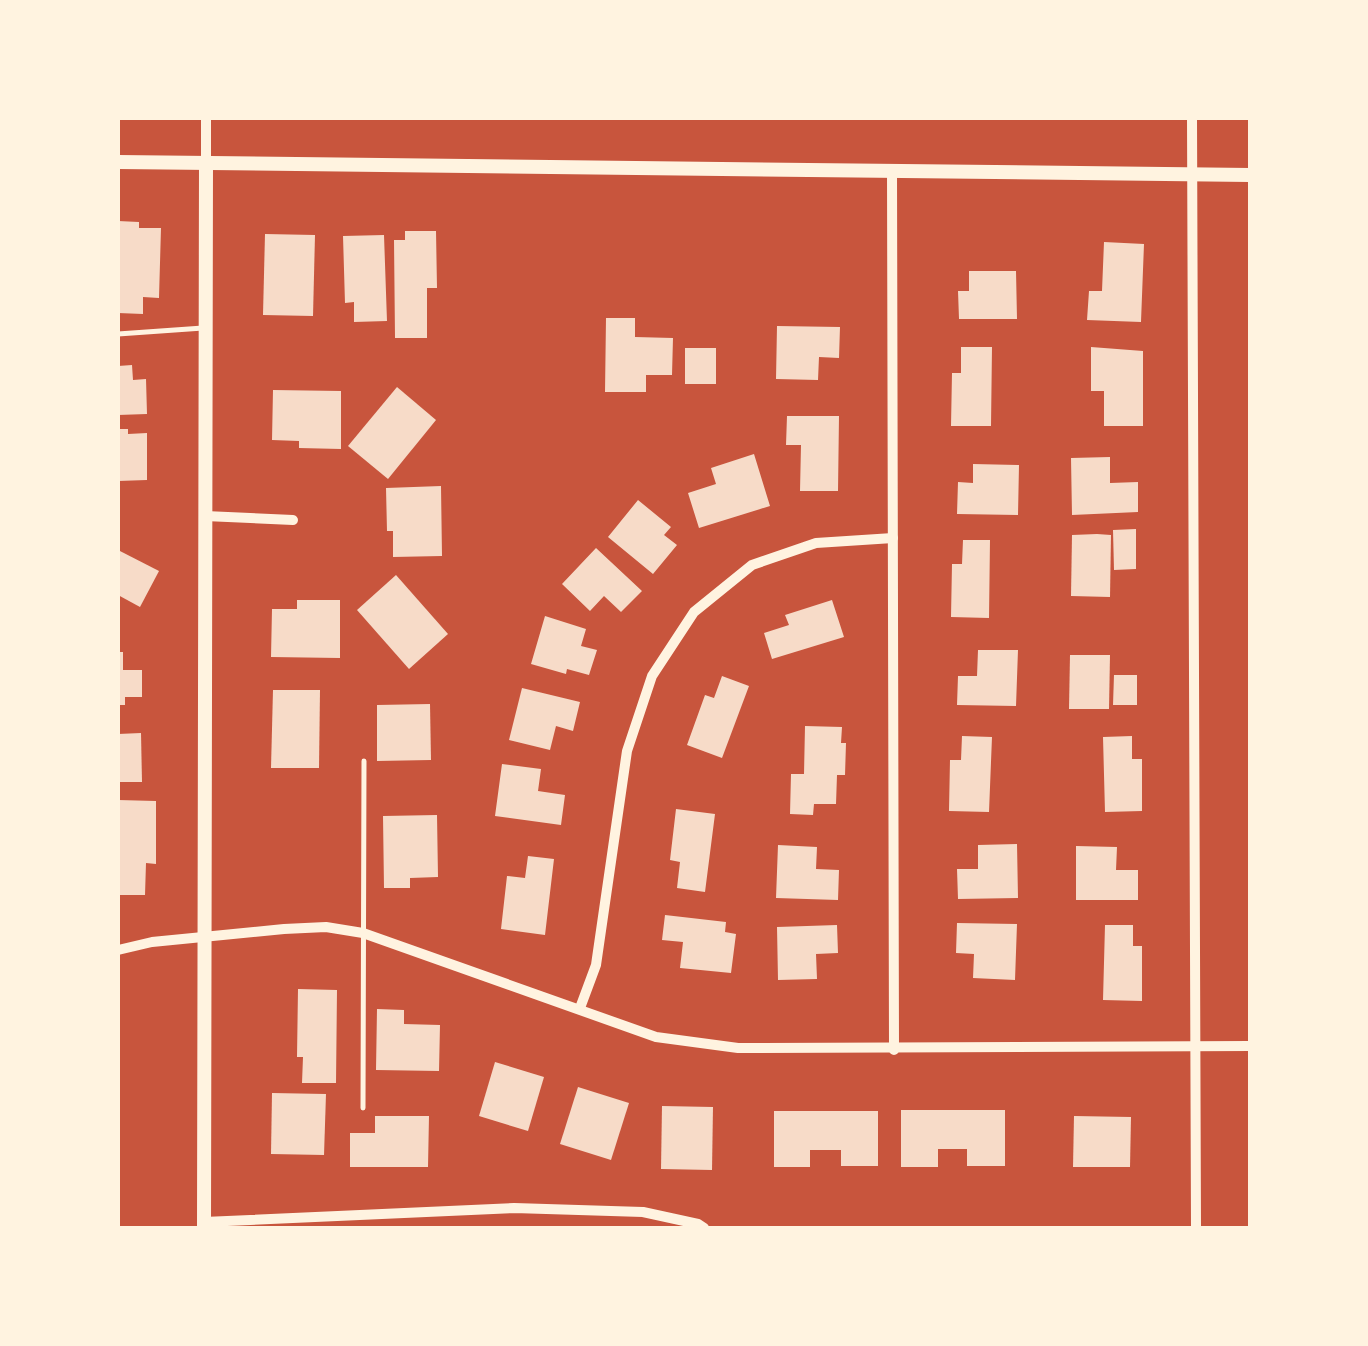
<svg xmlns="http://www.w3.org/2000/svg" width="1368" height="1346" font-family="'Playfair Display',serif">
<rect width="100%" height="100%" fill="#c8553d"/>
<g fill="#f7dbc8">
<path d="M 118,221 L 139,222 L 139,228 L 161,228 L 159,298 L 143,297 L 143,314 L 118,313 Z"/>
<path d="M 405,231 L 436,231 L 437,288 L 427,288 L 427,338 L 395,338 L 394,240 L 405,240 Z"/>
<path d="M 265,234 L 315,235 L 313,316 L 263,315 Z"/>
<path d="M 384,235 L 387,321 L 354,322 L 354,302 L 345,303 L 343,236 Z"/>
<path d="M 1104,242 L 1144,244 L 1141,322 L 1087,320 L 1089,291 L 1102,291 Z"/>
<path d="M 969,271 L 1016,271 L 1017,319 L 959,319 L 958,291 L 969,291 Z"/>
<path d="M 606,318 L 635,318 L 635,337 L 673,338 L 672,375 L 646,375 L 646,392 L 605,392 Z"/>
<path d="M 777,326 L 840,327 L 839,358 L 819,357 L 818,380 L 776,379 Z"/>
<path d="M 961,347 L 992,347 L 991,426 L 951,426 L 952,373 L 961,373 Z"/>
<path d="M 1091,347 L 1143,351 L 1143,426 L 1104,426 L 1104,391 L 1091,391 Z"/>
<rect x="685" y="348" width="31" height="36"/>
<path d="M 132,365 L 133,380 L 146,379 L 147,414 L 118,415 L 118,366 Z"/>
<path d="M 397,387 L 436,420 L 388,479 L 348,446 Z"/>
<path d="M 273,390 L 341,391 L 341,449 L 299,448 L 299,441 L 272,440 Z"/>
<path d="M 787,416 L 839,416 L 838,491 L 800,491 L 801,445 L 786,445 Z"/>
<path d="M 118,429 L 128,429 L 128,434 L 147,433 L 147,480 L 118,481 Z"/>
<path d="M 754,454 L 770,506 L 699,528 L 688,493 L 716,484 L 711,468 Z"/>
<path d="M 1110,457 L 1110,483 L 1138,482 L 1138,512 L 1072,515 L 1071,458 Z"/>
<path d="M 973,464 L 1019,465 L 1018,515 L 957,514 L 958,482 L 973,483 Z"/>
<path d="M 441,486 L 442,556 L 393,557 L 393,531 L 387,531 L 386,488 Z"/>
<path d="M 638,500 L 671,527 L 664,535 L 677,545 L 653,574 L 608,537 Z"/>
<path d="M 1136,529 L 1136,569 L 1114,570 L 1113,530 Z"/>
<path d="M 1097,534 L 1111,535 L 1110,597 L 1071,596 L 1072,535 Z"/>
<path d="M 963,540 L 990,540 L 989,618 L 951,617 L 952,564 L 962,564 Z"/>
<path d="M 596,548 L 642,591 L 621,612 L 604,596 L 590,611 L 562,584 Z"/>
<path d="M 118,550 L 159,571 L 140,607 L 118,595 Z"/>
<path d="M 396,575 L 448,634 L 409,669 L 357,610 Z"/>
<path d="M 297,600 L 340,600 L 340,658 L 271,657 L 272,609 L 297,609 Z"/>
<path d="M 832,600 L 844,637 L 772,659 L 764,633 L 789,625 L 785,615 Z"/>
<path d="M 545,616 L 586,629 L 581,646 L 597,650 L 589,675 L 567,669 L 566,674 L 531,664 Z"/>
<path d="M 978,650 L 1018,650 L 1016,706 L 957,705 L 958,676 L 977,676 Z"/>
<path d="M 118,652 L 123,652 L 123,670 L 142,670 L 142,697 L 125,697 L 125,705 L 118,705 Z"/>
<path d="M 1070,655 L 1110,655 L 1109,709 L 1069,709 Z"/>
<path d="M 1114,675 L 1137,675 L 1137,705 L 1113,705 Z"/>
<path d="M 722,676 L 749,686 L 722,758 L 687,745 L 705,695 L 714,698 Z"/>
<path d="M 522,688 L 580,702 L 573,731 L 556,726 L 550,750 L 509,740 Z"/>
<path d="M 273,690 L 320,690 L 319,768 L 271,768 Z"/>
<path d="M 430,704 L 431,760 L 377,761 L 377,705 Z"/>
<path d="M 805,726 L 842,727 L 841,743 L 846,743 L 845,775 L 837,775 L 836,804 L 814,804 L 813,815 L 790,814 L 791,774 L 804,774 Z"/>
<path d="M 141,733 L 142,782 L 118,782 L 118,734 Z"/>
<path d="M 962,736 L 992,737 L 989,812 L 949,811 L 950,760 L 961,760 Z"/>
<path d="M 1132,736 L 1132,759 L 1142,759 L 1142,811 L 1105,812 L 1103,737 Z"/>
<path d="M 502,764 L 541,769 L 538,791 L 565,795 L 561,825 L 495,816 Z"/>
<path d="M 118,800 L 156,801 L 156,864 L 146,863 L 145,895 L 118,895 Z"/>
<path d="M 676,809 L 715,814 L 705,892 L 677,888 L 680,862 L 670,860 Z"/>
<path d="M 437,815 L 438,877 L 410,878 L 410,888 L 384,888 L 383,816 Z"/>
<path d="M 1017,844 L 1018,898 L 958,899 L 957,869 L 978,869 L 978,845 Z"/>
<path d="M 778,845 L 817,847 L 816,869 L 839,870 L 838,900 L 776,898 Z"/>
<path d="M 1076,846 L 1117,847 L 1116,870 L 1138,870 L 1138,900 L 1076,900 Z"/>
<path d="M 528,856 L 554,859 L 545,935 L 501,929 L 507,876 L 525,878 Z"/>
<path d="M 665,915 L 726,922 L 725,932 L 736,934 L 731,973 L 680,968 L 683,942 L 662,940 Z"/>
<path d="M 957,923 L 1017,924 L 1015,980 L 973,978 L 974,954 L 956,953 Z"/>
<path d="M 837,925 L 838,953 L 816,954 L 817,979 L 778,980 L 777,927 Z"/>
<path d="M 1105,925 L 1133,925 L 1133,946 L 1142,946 L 1142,1001 L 1103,1000 Z"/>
<path d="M 298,989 L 337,990 L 336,1083 L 302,1083 L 303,1057 L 297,1057 Z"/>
<path d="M 377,1009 L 404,1010 L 404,1024 L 440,1025 L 439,1071 L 376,1070 Z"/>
<path d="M 495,1062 L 544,1077 L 528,1131 L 479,1116 Z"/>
<path d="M 578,1087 L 629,1103 L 611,1160 L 560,1144 Z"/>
<path d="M 272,1093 L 326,1094 L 324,1155 L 271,1154 Z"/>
<path d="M 662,1106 L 713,1107 L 712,1170 L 661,1169 Z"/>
<path d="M 901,1110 L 1005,1110 L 1005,1166 L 967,1166 L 967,1149 L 938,1149 L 938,1167 L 901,1167 Z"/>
<path d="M 774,1111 L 878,1111 L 878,1166 L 841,1166 L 841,1150 L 810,1150 L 810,1167 L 774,1167 Z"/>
<path d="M 375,1116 L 429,1116 L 428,1167 L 350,1167 L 350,1133 L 375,1133 Z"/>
<path d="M 1074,1116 L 1131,1117 L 1130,1167 L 1073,1167 Z"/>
</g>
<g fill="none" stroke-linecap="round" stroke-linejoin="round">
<g stroke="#fff3e0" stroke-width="5">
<path d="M 118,334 L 203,328"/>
<path d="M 363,1108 L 364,761"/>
</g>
<g stroke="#fff3e0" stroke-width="10">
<path d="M 1192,118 L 1196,1228"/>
<path d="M 206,164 L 206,118"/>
<path d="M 892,170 L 894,1050"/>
<path d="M 205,516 L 293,520"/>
<path d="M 118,950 L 152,942 L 284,929 L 326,927 L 363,933 L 656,1037 L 738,1048 L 1250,1046"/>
<path d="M 580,1008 L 596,965 L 627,751 L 652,676 L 694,612 L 752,565 L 816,543 L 893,538"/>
<path d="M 204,1222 L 514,1208 L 643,1212 L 698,1224 L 704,1228"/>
</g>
<g stroke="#fff3e0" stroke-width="14">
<path d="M 118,162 L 1250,175"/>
<path d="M 204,1228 L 206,164"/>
</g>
</g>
<rect width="1368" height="1346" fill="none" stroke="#fff3e0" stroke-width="240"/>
</svg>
